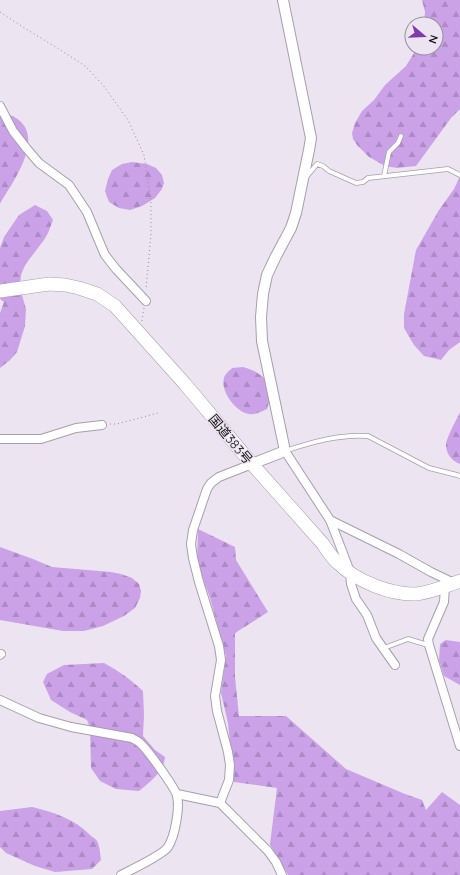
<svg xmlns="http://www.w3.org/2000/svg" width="460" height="875" font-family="Quicksand,'Noto Sans JP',sans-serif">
<defs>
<pattern id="forest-firs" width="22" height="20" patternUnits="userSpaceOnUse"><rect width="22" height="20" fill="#cba1e8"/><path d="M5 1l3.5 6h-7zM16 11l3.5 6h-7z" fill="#ad8ac6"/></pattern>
</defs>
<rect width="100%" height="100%" fill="#ece5f1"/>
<g fill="url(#forest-firs)">
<path d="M 422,0 L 460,0 L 460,109 L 451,118 L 416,166 L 397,168 L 385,166 L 369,157 L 357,145 L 353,139 L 352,133 L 355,123 L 362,111 L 374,100 L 385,85 L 406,66 L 417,48 L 436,48 L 436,24 L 424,24 L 425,12 Z"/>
<path d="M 0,113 C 6,113 15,116 20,121 C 43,142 12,183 0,204 Z"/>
<path d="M 132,162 L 147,164 L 156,168 L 162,175 L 164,183 L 162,189 L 155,198 L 142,206 L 130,210 L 119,208 L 109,202 L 105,191 L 108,179 L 112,170 L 122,164 Z"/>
<path d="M 460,176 L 460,342 L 449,350 L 441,360 L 424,356 L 414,345 L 404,328 L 404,314 L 416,250 L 439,210 L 454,189 Z"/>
<path d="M 35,205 L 47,211 L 53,220 L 48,233 L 44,240 L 25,265 L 21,275 L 20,288 L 26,309 L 25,326 L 17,352 L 10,360 L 0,368 L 0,313 L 4,302 L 0,299 L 0,248 L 4,237 L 19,215 Z"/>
<path d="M 243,367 C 257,371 260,374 271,385 L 269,402 L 267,409 C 261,412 255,415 249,414 C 236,412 220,391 224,378 C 225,374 229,371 232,368 Z"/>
<path d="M 460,412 L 460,464 C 452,461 446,454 446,445 C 446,438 457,419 460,412 Z"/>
<path d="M 198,529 L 235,547 L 236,560 L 268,612 L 235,633 L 235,677 L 239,716 L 286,716 L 346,769 L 405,794 L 422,800 L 426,810 L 442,792 L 460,805 L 460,875 L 288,875 L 270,844 L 277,788 L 234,782 L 228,723 L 221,693 L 226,656 L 210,598 L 197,562 Z"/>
<path d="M 0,547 L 33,559 L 52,567 L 111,572 L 121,574 L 132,578 L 139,584 L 141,591 L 140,598 L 135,608 L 124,616 L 103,626 L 84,631 L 63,631 L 0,620 Z"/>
<path d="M 446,640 L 460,642 L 460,685 L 444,676 L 439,660 L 440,644 Z"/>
<path d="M 104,663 C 120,672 129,678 143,691 L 144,715 L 143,736 L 155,750 L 165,757 C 164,772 150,782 139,791 L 116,789 L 100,781 L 91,768 L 90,728 L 87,720 L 70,712 L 51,700 L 43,682 L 47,674 L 64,665 Z"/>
<path d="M 32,807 C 53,812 75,819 90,835 C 92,837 96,839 97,841 C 100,847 100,854 101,860 L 92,869 L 55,872 L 35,866 L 6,853 L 0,847 L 0,811 Z"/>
</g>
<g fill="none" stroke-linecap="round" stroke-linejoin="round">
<g stroke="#a69fab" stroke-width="5.5">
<g id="service">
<path d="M 307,176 L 317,164 L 323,166 L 329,171 L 356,183 L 363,182 L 368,178 L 448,169 L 460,175"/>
<path d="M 384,176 L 389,152 L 398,143 L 401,136"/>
<path d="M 285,451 C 312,442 340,434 368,436 L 429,468 L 457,475 L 460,476"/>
<path d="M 384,648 L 408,639 L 428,645"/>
</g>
</g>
<g stroke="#a69fab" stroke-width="10">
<g id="minor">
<path d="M 0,106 L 13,131 L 27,149 L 39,163 L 69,185 L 87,212 L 99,241 L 105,255 L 116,269 L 146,301"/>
<path d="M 0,439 L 41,439 L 76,428 L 102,425"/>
<path d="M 285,451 L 330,520 L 339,543 L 350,572 L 351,584 L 356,599 L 367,615 L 376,638 L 395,665"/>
<path d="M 330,520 L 399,554 L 431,572 L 454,583"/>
<path d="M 445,586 L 444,602 L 428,639 L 429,645 L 460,746"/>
<path d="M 0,655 L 1,654"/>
<path d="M 0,700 L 39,718 L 71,727 L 132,738 C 135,740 138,741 140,743 C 147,749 176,789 177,796 C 180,808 175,836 168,847 C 164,854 131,870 121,875"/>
<path d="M 177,794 L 220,803 L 268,851 L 276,862 L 282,875"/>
<path d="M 220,803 L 229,780 L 230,765 L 228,752 L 217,711 L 215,696 L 221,660 L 219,646 L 199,582 L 193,558 L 191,544 L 193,530 L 207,489 L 211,483 L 219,477 L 252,464"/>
</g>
</g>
<g stroke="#a69fab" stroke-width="12">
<path id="tertiary" d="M 252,464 L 285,451 L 262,341 L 261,317 L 263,294 L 267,275 L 276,256 L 291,228 L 296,213 L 309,150 L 311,138 L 283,0"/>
</g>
<g stroke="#a69fab" stroke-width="14">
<path id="trunk" d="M 0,291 L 49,284 L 65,285 L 79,288 L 97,294 L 115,306 L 185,384 L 252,464 L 323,544 C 327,550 332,558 338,563 C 356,581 391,595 416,594 C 427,593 450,585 460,581"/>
</g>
<g stroke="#928d96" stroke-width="1" stroke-dasharray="1 3" stroke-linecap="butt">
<path d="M 0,12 L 26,29 L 59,49 L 85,66 L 103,85 L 128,120 L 144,155 L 151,203 L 151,234 L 146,289"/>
<path d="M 142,321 L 144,308"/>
<path d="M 110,424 L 117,424 L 158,413"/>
</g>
<use href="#service" stroke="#fff" stroke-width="4"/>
<use href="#minor" stroke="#fff" stroke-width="8"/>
<use href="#tertiary" stroke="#fff" stroke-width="10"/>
<use href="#trunk" stroke="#fff" stroke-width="13"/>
</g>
<g text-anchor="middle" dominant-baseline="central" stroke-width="3" stroke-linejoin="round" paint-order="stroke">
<g font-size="13" fill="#121014" stroke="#ece5f1">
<text transform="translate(231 439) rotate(50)">国道383号</text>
</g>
</g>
<g transform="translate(424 36) rotate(109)"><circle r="19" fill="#ece5f1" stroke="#959099"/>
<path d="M0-3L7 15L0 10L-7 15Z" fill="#8138aa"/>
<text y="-6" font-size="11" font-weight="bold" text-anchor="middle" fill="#121014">N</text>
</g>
</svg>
